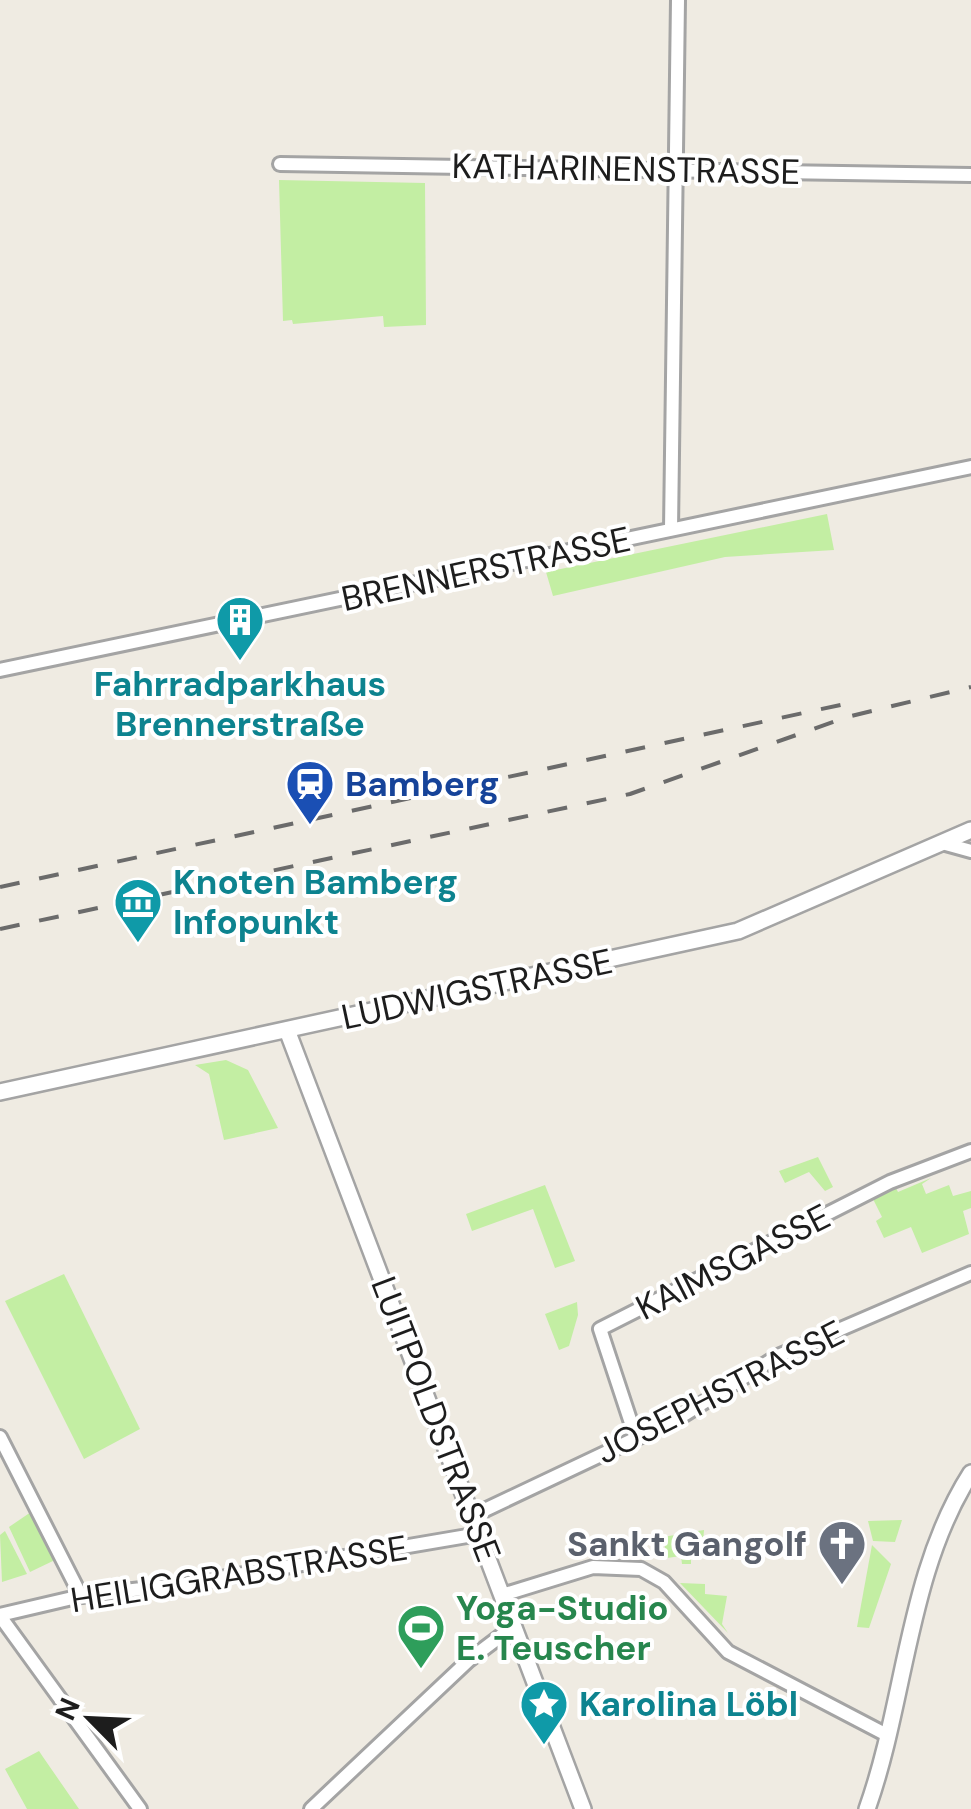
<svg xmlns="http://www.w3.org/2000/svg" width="971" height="1809" font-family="'DM Sans',sans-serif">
<rect width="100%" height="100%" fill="#efebe2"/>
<g fill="#c3eea3">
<path d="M 279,180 L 425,183 L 426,325 L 384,327 L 383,316 L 293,324 L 292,320 L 283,321 Z"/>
<path d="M 827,514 L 834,550 L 725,557 L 553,596 L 546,572 Z"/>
<path d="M 226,1060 L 248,1070 L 278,1128 L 224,1140 L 209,1074 L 195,1065 Z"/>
<path d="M 818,1157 L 833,1187 L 825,1191 L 809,1172 L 785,1183 L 779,1171 Z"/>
<path d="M 931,1178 L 922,1184 L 926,1194 L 949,1185 L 953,1196 L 971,1191 L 971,1208 L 963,1211 L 969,1234 L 922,1253 L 911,1227 L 884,1238 L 876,1221 L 882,1217 L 871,1195 L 894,1184 L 898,1192 Z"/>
<path d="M 545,1185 L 575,1261 L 555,1268 L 533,1209 L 472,1231 L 466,1214 Z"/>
<path d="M 64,1274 L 140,1429 L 84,1459 L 5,1301 Z"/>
<path d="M 577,1302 L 578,1315 L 569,1346 L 559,1350 L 545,1314 Z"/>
<path d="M 31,1512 L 55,1560 L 30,1572 L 9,1527 Z"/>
<path d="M 902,1520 L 895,1542 L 873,1541 L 868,1521 Z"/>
<path d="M 704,1530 L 703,1543 L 691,1544 L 691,1564 L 682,1564 L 681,1556 L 667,1558 L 663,1537 Z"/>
<path d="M 5,1531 L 27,1574 L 2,1582 L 0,1535 Z"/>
<path d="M 872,1545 L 891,1564 L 869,1628 L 857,1627 Z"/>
<path d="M 680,1583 L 705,1584 L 705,1594 L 727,1596 L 722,1624 L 728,1633 Z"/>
<path d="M 39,1751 L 43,1757 L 79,1809 L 27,1809 L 5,1769 Z"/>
</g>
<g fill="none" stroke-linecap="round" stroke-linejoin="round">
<g stroke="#a4a4a4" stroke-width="18">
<g id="minor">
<path d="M 280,164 L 971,175"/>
<path d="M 671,529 L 678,0"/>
<path d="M 0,670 L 971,467"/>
<path d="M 942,843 L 971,851"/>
<path d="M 0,1437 L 81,1596"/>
<path d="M 636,1438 L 600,1329 L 890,1182 L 971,1151"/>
<path d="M 472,1516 L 679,1418 L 778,1356 L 971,1273"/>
<path d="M 502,1595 L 593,1567 L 641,1569 L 664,1582 L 728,1652 L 885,1734"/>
<path d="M 0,1615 L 81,1596 L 185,1584 L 479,1534"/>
<path d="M 0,1616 L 140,1809"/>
<path d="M 311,1809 L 469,1660 L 514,1626"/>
</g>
</g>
<g stroke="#a4a4a4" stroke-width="20">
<g id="tertiary">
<path d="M 287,1030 L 583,1809"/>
<path d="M 0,1092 L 738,931 L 971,830"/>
<path d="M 867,1809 C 906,1700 907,1573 971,1473"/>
</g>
</g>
<use href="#minor" stroke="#fff" stroke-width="12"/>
<use href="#tertiary" stroke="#fff" stroke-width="15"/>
<g stroke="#6b6b6b" stroke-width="4" stroke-dasharray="20 20" stroke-linecap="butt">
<path d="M 0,887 L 854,702"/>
<path d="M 0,929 L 630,794 L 847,717 L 971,687"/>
</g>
</g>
<defs>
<g id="building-pin" transform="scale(2.5)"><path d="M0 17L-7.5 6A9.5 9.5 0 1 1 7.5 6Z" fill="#0f9aa8" stroke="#fff"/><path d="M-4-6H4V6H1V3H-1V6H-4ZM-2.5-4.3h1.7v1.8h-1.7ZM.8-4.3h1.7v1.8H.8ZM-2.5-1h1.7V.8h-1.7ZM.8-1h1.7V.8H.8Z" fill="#fff"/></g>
<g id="station-pin" transform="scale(2.5)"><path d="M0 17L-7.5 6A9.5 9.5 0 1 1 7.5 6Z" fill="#1a4fb4" stroke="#fff"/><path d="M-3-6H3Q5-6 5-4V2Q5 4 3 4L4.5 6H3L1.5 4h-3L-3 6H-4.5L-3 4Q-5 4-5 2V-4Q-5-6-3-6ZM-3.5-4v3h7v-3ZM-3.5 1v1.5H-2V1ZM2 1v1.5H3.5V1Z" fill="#fff"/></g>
<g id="museum-pin" transform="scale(2.5)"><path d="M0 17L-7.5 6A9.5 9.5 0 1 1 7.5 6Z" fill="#0f9aa8" stroke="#fff"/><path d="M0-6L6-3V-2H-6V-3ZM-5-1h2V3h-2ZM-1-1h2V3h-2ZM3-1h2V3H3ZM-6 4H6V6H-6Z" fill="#fff"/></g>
<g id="church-pin" transform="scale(2.5)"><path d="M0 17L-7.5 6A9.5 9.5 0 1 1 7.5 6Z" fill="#6b7280" stroke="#fff"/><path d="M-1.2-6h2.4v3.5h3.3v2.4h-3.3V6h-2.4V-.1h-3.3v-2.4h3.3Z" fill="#fff"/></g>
<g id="stadium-pin" transform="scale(2.5)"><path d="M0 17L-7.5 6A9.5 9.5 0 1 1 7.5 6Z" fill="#2e9e5b" stroke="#fff"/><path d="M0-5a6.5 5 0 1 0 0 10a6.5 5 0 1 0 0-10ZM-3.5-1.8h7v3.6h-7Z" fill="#fff"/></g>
<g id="sight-pin" transform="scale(2.5)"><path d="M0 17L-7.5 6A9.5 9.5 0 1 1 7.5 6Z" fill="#0f9aa8" stroke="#fff"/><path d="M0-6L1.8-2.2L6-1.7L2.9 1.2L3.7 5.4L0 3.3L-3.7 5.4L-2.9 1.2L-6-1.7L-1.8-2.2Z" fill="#fff"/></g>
</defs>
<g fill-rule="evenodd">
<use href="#building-pin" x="240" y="620"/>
<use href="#station-pin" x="310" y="784"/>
<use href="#museum-pin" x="138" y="902"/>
<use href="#church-pin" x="842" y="1544"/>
<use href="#stadium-pin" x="421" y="1628"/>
<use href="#sight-pin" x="544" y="1704"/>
</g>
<g text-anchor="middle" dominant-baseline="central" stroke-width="8" stroke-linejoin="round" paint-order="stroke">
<g font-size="35" fill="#1d1d1d" stroke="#fff">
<text transform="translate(626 169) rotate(1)">KATHARINENSTRASSE</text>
<text transform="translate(486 569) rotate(-12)">BRENNERSTRASSE</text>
<text transform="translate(477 989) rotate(-12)">LUDWIGSTRASSE</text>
<text transform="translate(733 1262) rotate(-27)">KAIMSGASSE</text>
<text transform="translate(720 1392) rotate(-27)">JOSEPHSTRASSE</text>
<text transform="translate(436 1419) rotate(69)">LUITPOLDSTRASSE</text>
<text transform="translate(239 1574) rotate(-9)">HEILIGGRABSTRASSE</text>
</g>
<g font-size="35" font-weight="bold" fill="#0d838f" stroke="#fff" text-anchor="start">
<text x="240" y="684" text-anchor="middle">Fahrradparkhaus<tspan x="240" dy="40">Brennerstraße</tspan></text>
<text x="173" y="882">Knoten Bamberg<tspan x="173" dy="40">Infopunkt</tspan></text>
<text x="579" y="1704">Karolina Löbl</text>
</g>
<g font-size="35" font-weight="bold" fill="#164399" stroke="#fff" text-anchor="start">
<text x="345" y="784">Bamberg</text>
</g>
<g font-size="35" font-weight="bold" fill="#5b616d" stroke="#fff" text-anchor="end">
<text x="807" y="1544">Sankt Gangolf</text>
</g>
<g font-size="35" font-weight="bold" fill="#27864d" stroke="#fff" text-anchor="start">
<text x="456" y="1608">Yoga-Studio<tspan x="456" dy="40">E. Teuscher</tspan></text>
</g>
</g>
<g transform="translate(90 1719) rotate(294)" stroke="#ffffff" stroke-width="8" paint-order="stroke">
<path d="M0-8L18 38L0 25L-18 38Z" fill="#1d1d1d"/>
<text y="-15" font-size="28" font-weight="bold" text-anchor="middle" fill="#1d1d1d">N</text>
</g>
</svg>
